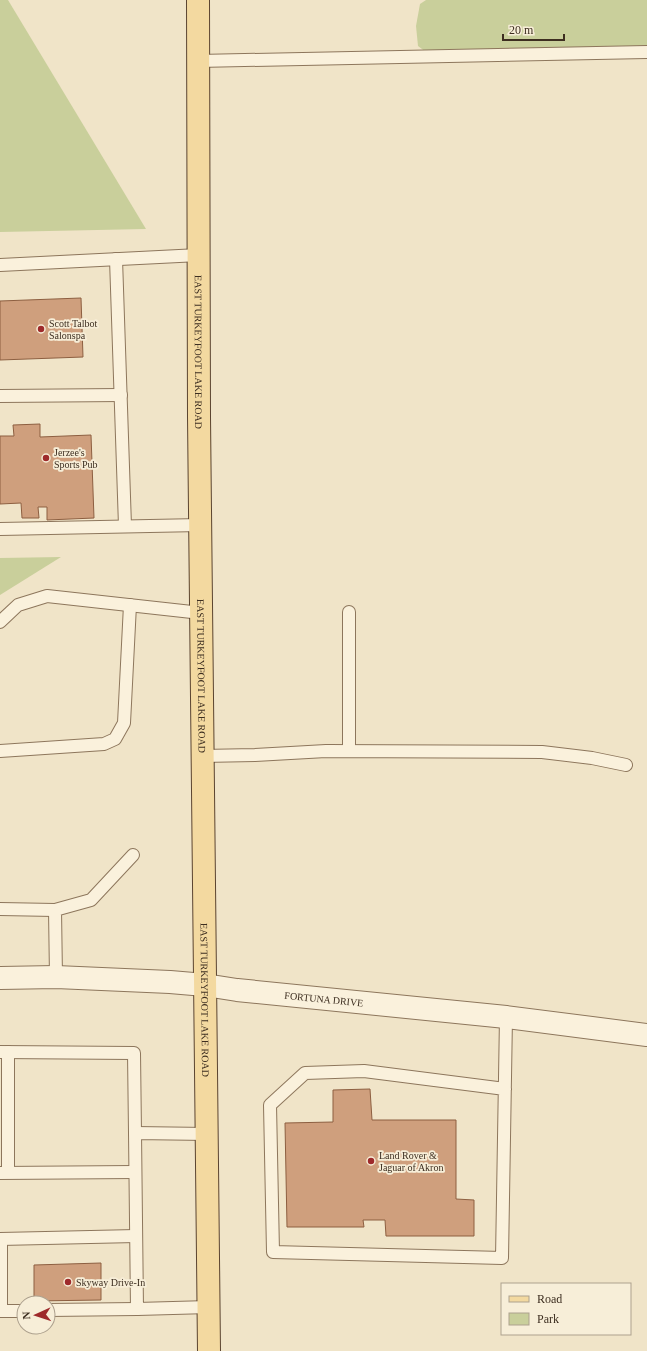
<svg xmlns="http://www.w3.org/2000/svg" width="647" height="1351" font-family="Georgia,serif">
<rect width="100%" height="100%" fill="#f0e4c8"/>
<g fill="#c9cf9b">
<path d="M 0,0 L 8,0 L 146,229 L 0,232 Z"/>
<path d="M 426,0 L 647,0 L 647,46 L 426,52 L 418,46 L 416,26 L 420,4 Z"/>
<path d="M 61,557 L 0,595 L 0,558 Z"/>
</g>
<g fill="#cf9f7d" stroke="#8d5f41">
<path d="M 81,298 L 83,357 L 0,360 L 0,301 Z"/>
<path d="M 40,424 L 40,437 L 91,435 L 94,518 L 47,520 L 47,507 L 38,507 L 39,518 L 22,518 L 21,503 L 0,504 L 0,436 L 14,436 L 13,425 Z"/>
<path d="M 370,1089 L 372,1120 L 456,1120 L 456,1199 L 474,1200 L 474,1236 L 386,1236 L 385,1220 L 363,1220 L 364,1227 L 287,1227 L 285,1123 L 333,1122 L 333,1090 Z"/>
<path d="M 101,1263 L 101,1300 L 34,1301 L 34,1265 Z"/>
</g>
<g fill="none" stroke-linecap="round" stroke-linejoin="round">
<g stroke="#8d765c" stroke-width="14">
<g id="lane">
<path d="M 198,61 L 647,52"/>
<path d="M 116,259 L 125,526"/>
<path d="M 0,265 L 199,255"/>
<path d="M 0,396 L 121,395"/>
<path d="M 0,529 L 200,525"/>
<path d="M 0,622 L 18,605 L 47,596 L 201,613"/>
<path d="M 0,751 L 104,744 L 115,739 L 124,723 L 130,605"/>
<path d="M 349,751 L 349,612"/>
<path d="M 202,756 L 255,755 L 326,751 L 542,752 L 592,758 L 626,765"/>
<path d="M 0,909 L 55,910"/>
<path d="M 56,977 L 55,910 L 91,900 L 133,855"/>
<path d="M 0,1052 L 134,1053 L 135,1133"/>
<path d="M 505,1089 L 364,1071 L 305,1073 L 270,1105 L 273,1252 L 502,1258 L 506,1017"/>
<path d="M 207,1134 L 135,1133 L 137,1309 L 209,1307"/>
<path d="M 8,1172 L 8,1052"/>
<path d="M 0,1173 L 135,1172"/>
<path d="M 0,1239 L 136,1236"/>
<path d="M 1,1239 L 1,1311 L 24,1311"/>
<path d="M 48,1310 L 137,1309"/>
</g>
</g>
<g stroke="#8d765c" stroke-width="24">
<g id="street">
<path id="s1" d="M 0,978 L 56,977 L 170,982 L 205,985 L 237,990 L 506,1017 L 647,1035"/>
</g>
</g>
<g stroke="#5b4430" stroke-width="24">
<g id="primary">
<path id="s2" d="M 198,0 L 199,417 L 209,1351"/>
</g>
</g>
<use href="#lane" stroke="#faf1dc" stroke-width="12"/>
<use href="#street" stroke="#faf1dc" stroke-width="22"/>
<use href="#primary" stroke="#f3d9a0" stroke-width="22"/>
</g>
<g fill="#9e2a2b" stroke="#f7eed8" stroke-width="1.5">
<circle cx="41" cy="329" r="4"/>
<circle cx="46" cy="458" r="4"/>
<circle cx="371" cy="1161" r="4"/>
<circle cx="68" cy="1282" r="4"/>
</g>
<g text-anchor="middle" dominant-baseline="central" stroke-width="3.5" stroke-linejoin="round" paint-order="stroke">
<g font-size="10" fill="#3d2e20" stroke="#f7eed8" text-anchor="start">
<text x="49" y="323">Scott Talbot<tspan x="49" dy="12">Salonspa</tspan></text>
<text x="54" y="452">Jerzee's<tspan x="54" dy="12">Sports Pub</tspan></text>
<text x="379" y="1155">Land Rover &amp;<tspan x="379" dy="12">Jaguar of Akron</tspan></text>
<text x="76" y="1282">Skyway Drive-In</text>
</g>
<g font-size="10" fill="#3d2e20" stroke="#f7eed8">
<text stroke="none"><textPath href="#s2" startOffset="352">EAST TURKEYFOOT LAKE ROAD</textPath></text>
<text stroke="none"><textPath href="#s2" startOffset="676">EAST TURKEYFOOT LAKE ROAD</textPath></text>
<text stroke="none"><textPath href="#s2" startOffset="1000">EAST TURKEYFOOT LAKE ROAD</textPath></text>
<text stroke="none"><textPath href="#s1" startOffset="325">FORTUNA DRIVE</textPath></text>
</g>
</g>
<rect x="501" y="1283" width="130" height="52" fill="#f7eed8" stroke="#ada18e"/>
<rect x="509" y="1296" width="20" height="6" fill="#f3d9a0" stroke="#ada18e"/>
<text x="537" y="1303" font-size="12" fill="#3d2e20">Road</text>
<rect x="509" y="1313" width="20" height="12" fill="#c9cf9b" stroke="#ada18e"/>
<text x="537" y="1323" font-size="12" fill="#3d2e20">Park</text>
<g transform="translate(36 1315) rotate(267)"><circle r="19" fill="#f7eed8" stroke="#ada18e"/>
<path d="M0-3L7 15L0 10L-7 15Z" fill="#9e2a2b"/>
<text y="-6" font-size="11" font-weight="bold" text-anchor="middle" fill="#3d2e20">N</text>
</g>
<path d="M503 34v6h61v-6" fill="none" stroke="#3d2e20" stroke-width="2"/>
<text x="509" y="34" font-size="12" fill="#3d2e20" stroke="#f7eed8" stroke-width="3" paint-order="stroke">20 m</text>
</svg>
